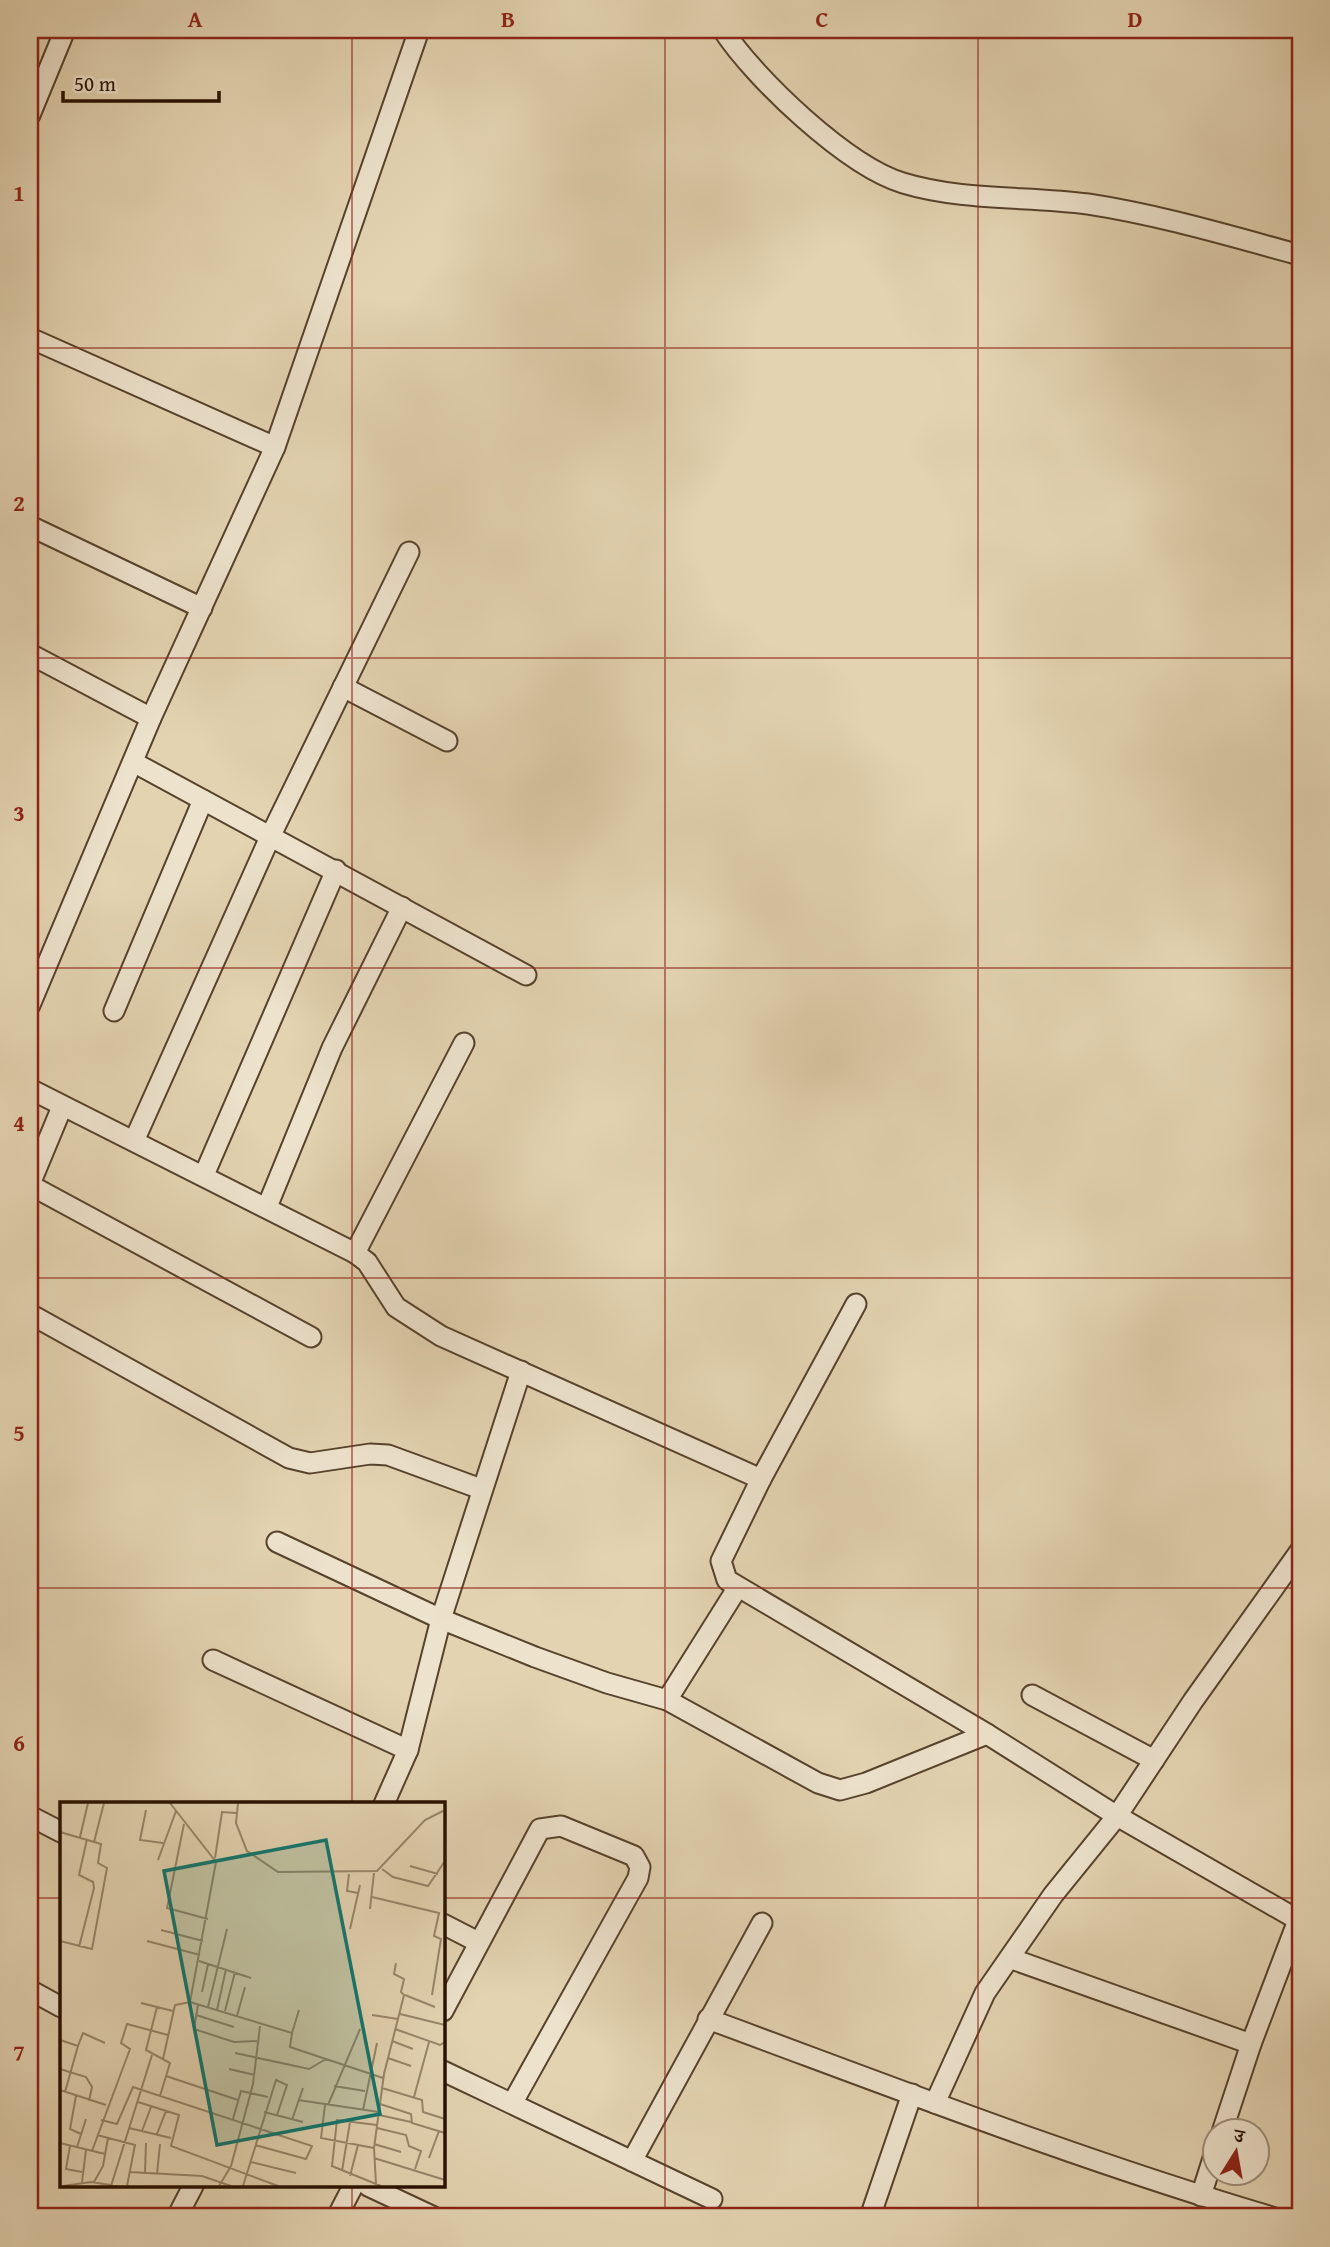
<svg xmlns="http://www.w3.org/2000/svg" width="1330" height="2247" font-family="'Gentium Book Plus','Noto Serif Devanagari',serif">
<rect width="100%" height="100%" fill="#e3d3b1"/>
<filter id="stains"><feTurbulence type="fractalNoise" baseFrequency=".00286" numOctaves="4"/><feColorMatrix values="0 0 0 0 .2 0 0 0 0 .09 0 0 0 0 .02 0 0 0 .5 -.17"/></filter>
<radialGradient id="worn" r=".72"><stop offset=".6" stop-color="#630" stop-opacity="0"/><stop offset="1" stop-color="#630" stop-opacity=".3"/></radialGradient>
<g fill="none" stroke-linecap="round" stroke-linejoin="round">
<g stroke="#57422c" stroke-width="23">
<g id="minor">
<path d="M 723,30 C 755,79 847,166 903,183 C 962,201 1028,196 1088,204 C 1160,215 1230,236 1300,255"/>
<path d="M 30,115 L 65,30"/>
<path d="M 30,338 L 275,447"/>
<path d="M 30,526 L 202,608"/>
<path d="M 30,654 L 151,718"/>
<path d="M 343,687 L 447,741"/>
<path d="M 133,762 L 526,975"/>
<path d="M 30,1005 L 151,718 L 275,447 L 419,30"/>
<path d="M 114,1011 L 203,800"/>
<path d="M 30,1089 L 355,1253 L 367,1262 L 396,1307 L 441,1336 L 761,1479 L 721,1561 L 727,1580 L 987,1734 L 1117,1816 L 1300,1921"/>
<path d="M 134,1141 L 270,837 L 409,552"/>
<path d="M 204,1175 L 336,870"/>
<path d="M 30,1184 L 62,1107"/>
<path d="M 30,1185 L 311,1337"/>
<path d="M 267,1207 L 332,1048 L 402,907"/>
<path d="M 355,1253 L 464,1043"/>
<path d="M 30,1314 L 289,1458 L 310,1463 L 370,1454 L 388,1455 L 481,1489"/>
<path d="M 761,1479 L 856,1304"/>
<path d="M 277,1542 L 441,1619 L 535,1657 L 607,1683 L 667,1700 L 818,1783 L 840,1790 L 866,1783 L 987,1734"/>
<path d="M 213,1660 L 408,1750"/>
<path d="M 1032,1695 L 1154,1760"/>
<path d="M 667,1700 L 738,1587"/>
<path d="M 384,1804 L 408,1750 L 441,1619 L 521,1371"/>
<path d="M 30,1816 L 61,1832"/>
<path d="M 443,1924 L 478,1942"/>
<path d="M 1012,1959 L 1251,2044"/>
<path d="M 30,1990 L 61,2007"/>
<path d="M 443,2011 L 540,1829 L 561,1826 L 634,1856 L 640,1867 L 638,1878 L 513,2102"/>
<path d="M 708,2019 C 895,2088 1082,2161 1272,2217"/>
<path d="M 443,2071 L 712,2199"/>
<path d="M 935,2103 L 985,1993 L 1053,1895 L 1117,1816 L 1193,1701 L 1300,1551"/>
<path d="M 1222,2132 L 1251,2044 L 1300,1915"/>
<path d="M 632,2161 L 762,1923"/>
<path d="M 368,2186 L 434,2217"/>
<path d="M 1201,2196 L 1214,2155"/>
<path d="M 177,2217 L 193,2186"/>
<path d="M 337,2217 L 353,2186"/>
<path d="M 870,2217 L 912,2094"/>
</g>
</g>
<use href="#minor" stroke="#ede2cc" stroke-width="19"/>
</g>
<path fill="none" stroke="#8f2418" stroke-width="2" stroke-opacity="0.55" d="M 352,30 L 352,1804M 665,30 L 665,2217M 978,30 L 978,2217M 30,348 L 1300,348M 30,658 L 1300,658M 30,968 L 1300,968M 30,1278 L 1300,1278M 30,1588 L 1300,1588M 30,1898 L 61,1898M 443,1898 L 1300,1898M 352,2186 L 352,2217"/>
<g transform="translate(60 1802)">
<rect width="385" height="385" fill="#e3d3b1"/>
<path fill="none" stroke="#98856a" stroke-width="2" d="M 110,1 L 156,60 L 130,200 L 232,231 L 230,245 L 323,276M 178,1 L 176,21 L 187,49 L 218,70 L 317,69 L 365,18 L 383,9M 86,8 L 80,38 L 103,41M 124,22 L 107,106 L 148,117M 0,30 L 41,42 L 38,61 L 47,66 L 32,147 L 0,139M 20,35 L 28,1M 34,40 L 44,1M 155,56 L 162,10 L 176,11M 98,58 L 116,9M 350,64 L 378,72M 322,67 L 333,75 L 368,84 L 385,59M 289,72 L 287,89 L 298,91M 312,95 L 379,111 L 374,134 L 381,137 L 372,193M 310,107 L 314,71M 290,127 L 300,83M 101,128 L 143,139M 87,139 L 140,153M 19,145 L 34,86 L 33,80 L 19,73 L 27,37M 139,159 L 191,176M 142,190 L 148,162M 345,193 L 375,205M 81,201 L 113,209M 138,203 L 134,227 L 174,240 L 198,239M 97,205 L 86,248 L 110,261 L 100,294M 148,205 L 167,127M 157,208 L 166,167M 165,209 L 175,170M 340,212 L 385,223M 136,213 L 174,225M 312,213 L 338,217M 177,214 L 185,185M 335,227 L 380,243 L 385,240M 232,231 L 239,208M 0,238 L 18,244 L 5,290M 332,239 L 353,247M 18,244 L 23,231 L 45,241M 175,251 L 249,267 L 266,257M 328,256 L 351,264M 103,257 L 115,203 L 130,200M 0,267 L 26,275 L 32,285 L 29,299M 169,267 L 195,273M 106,274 L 178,298M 274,284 L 305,289M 322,286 L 362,298 L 363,310 L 385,317M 0,288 L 46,303M 16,294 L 10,327 L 21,332M 354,295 L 369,240M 238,298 L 319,310M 78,300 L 119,313 L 111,344 L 218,384M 320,302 L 351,312 L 352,321 L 385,331M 265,303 L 261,336 L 314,346M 268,303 L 300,227M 303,308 L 317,241M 204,310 L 243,320M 319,313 L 351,320M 173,317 L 181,289 L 208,295M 41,318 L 57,322 L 73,285 L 252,344 L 246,357 L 195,343M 232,318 L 243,286M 317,323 L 277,318 L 272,364 L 321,384M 69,326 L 111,336M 317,326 L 346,333 L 349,344 L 361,349 L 355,367M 82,329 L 91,305M 97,332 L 106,309M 37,333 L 75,343 L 67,384M 0,341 L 45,352M 314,342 L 341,350M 10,344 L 6,367 L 22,370M 17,345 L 26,317M 32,349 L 70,247 L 61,241 L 67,222 L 108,233M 314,356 L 385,378M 369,356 L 379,329M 191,360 L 236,371M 282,369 L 290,320M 69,370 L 142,374 L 171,384M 85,371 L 86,341M 97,372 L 100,342M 290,374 L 298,343M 22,380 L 26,348M 34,380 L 43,364 L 48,336M 316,382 L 314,346 L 324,272 L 344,193 L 341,190 L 344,177 L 334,172 L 336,161M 3,384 L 31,380 L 57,384M 51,384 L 92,253M 159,384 L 171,364 L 193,282 L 200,224M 183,384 L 216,278 L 227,283 L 217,313"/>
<path fill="#0f766e" fill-opacity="0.15" stroke="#0f766e" stroke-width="3.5" d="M 266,38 L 320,312 L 157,343 L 104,69 Z"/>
<rect width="385" height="385" fill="none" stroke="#281100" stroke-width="3.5"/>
</g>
<rect width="1330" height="2247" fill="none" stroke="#e3d3b1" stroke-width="77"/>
<g transform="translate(1236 2152) rotate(11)"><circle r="33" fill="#ede2cc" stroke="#9e8e7a" stroke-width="2"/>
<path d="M0-5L12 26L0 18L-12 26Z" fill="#8f2418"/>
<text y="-10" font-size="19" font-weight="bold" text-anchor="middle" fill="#281100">उ</text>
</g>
<path d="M63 91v10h156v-10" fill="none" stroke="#281100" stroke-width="3.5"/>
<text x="74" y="91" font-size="21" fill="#281100" stroke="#ede2cc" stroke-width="5" paint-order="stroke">50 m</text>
<rect x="38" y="38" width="1254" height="2170" fill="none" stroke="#8f2418" stroke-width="2.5"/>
<g font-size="23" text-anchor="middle" font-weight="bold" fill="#8f2418">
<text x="195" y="27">A</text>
<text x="508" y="27">B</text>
<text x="822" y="27">C</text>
<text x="1135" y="27">D</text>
<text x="19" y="201">1</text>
<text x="19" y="511">2</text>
<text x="19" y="821">3</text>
<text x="19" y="1131">4</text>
<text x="19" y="1441">5</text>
<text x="19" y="1751">6</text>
<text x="19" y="2061">7</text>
</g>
<rect width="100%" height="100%" filter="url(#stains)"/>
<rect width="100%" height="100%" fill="url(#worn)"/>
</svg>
